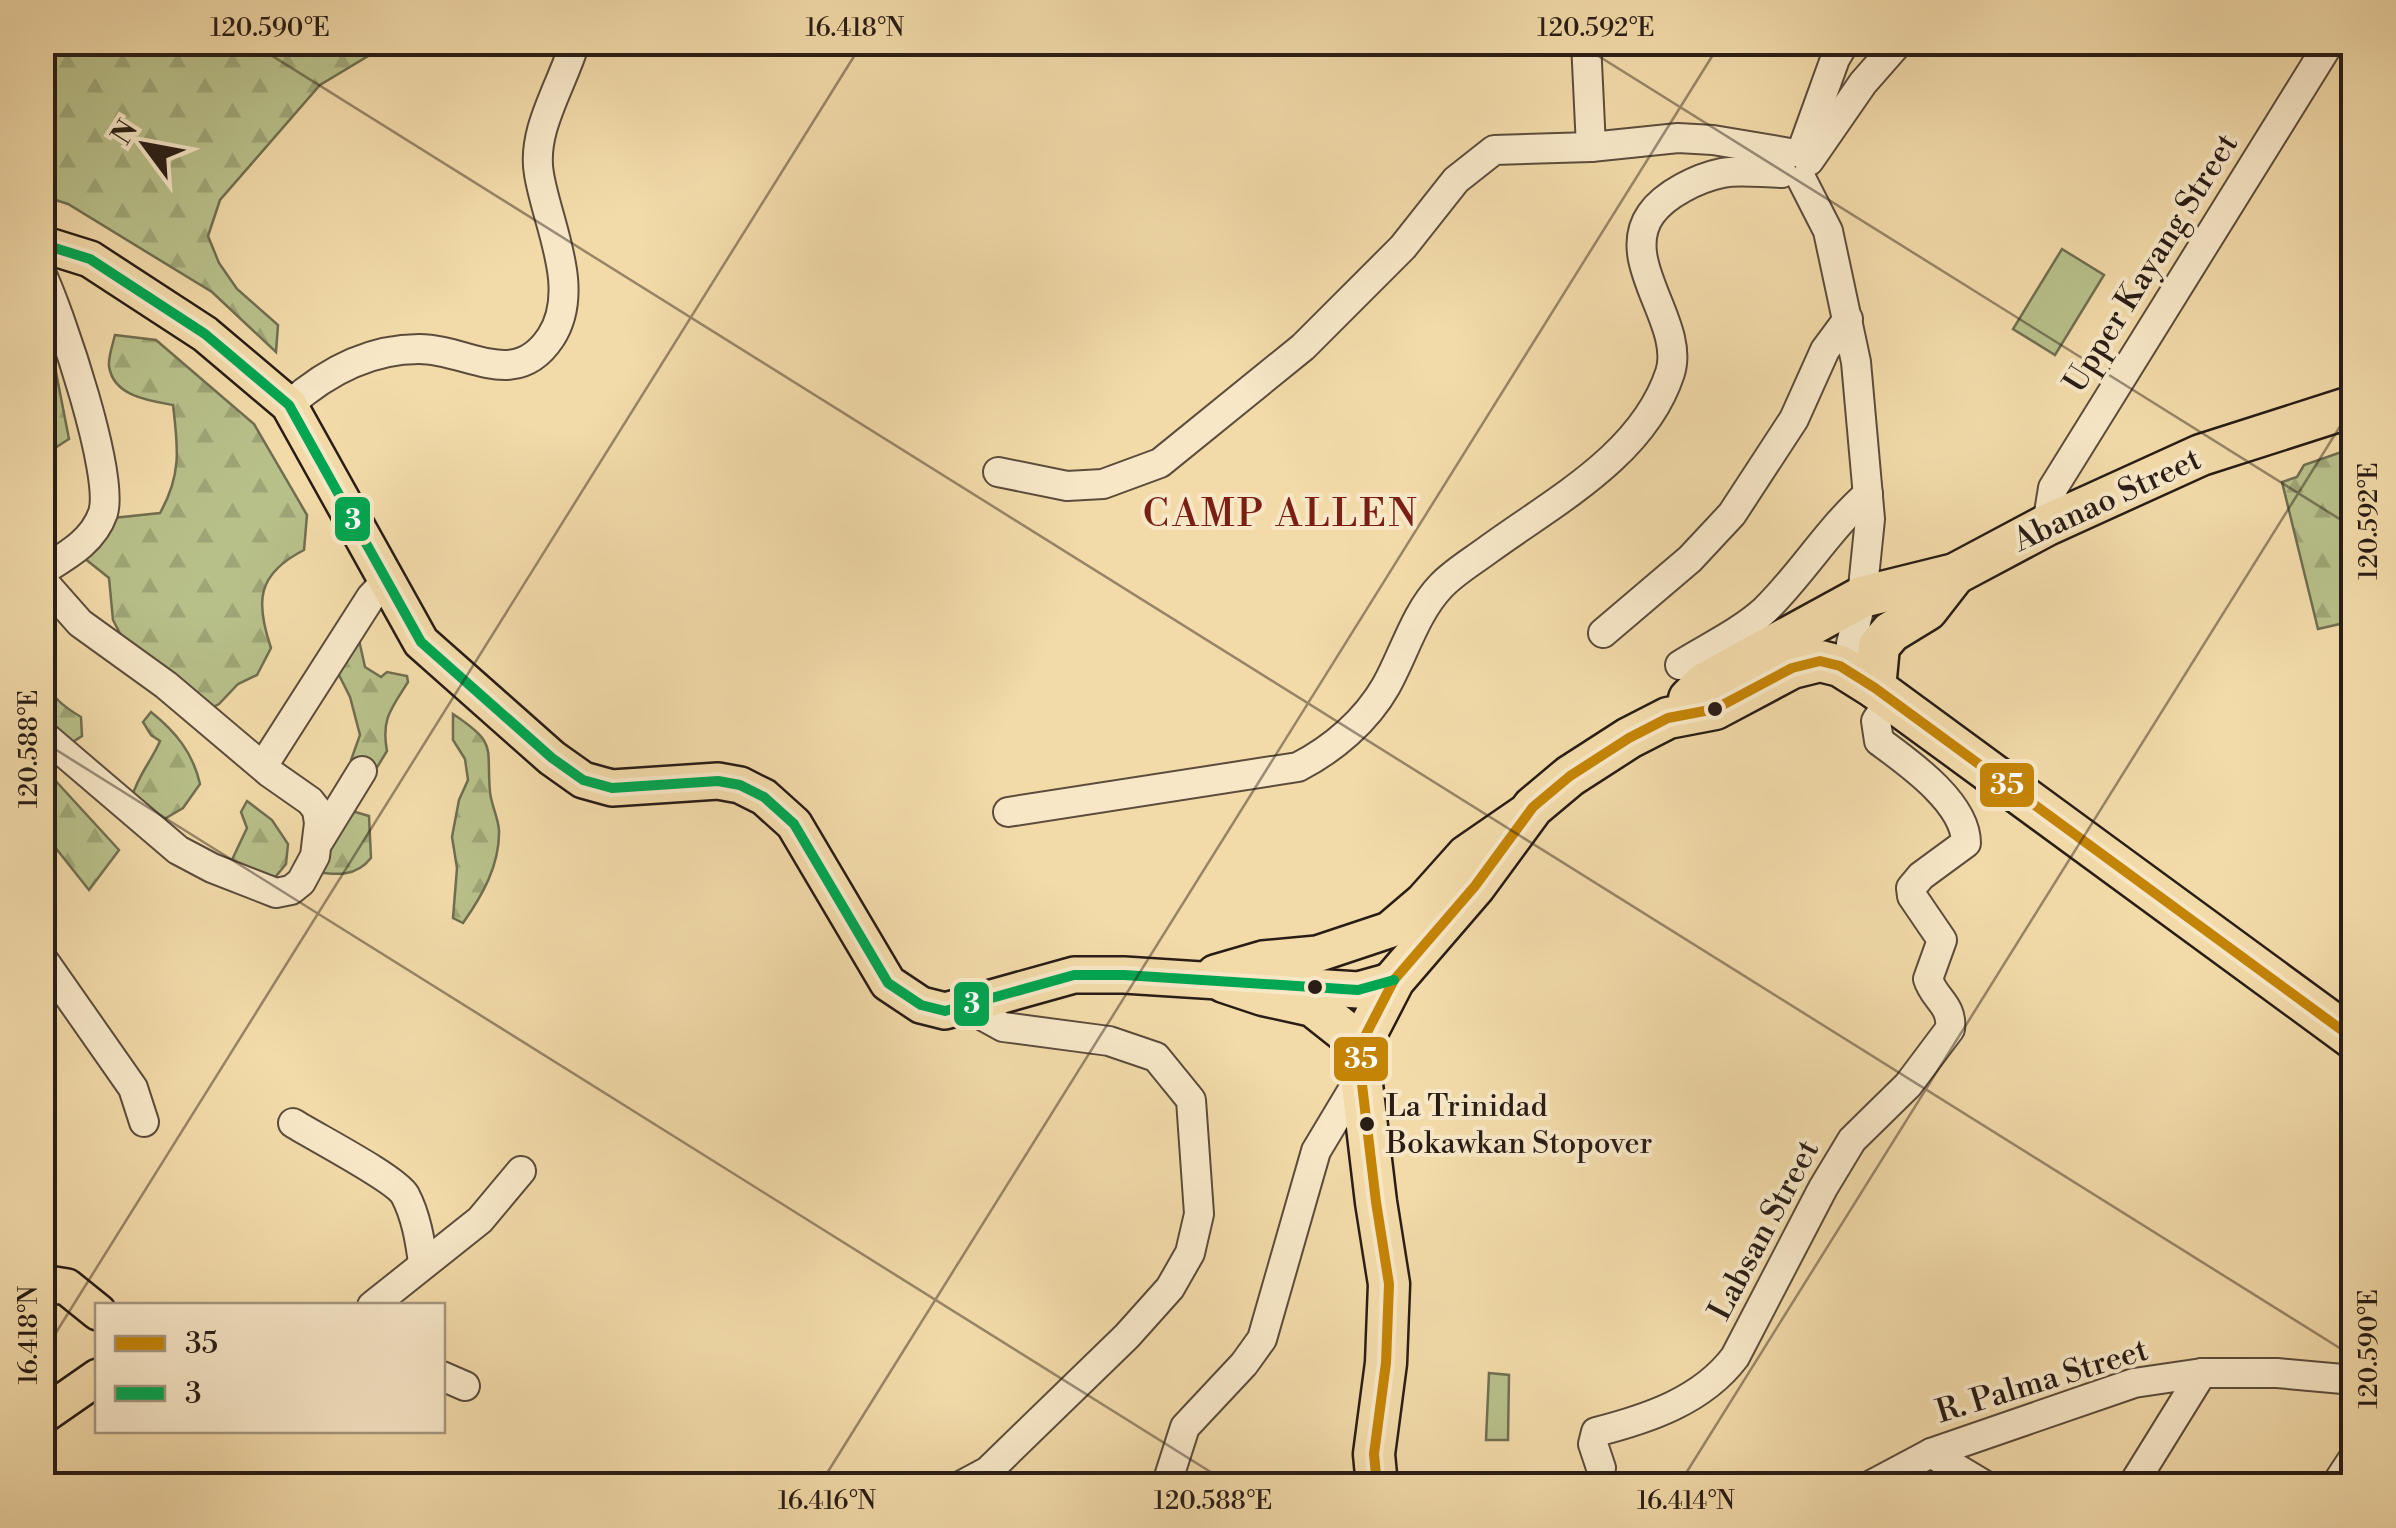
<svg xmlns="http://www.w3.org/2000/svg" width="2396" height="1528" font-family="'Libre Bodoni',serif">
<defs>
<pattern id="forest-firs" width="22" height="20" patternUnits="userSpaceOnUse" patternTransform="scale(2.5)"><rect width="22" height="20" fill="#b8c08a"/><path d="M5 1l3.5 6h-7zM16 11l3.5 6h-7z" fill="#9ea576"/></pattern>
</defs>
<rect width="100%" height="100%" fill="#f2daa9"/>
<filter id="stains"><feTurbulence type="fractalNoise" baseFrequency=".002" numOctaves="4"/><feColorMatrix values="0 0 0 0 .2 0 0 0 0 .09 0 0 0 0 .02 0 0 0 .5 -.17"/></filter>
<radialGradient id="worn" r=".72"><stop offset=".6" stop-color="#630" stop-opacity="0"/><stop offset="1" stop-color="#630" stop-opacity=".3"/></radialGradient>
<g fill="#b8c08a" stroke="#706e50" stroke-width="2.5">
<path d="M 2062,249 L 2104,275 L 2055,355 L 2013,329 Z"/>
<path d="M 1489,1373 L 1509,1375 L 1508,1440 L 1486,1440 Z"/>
</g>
<g fill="url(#forest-firs)" stroke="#706e50" stroke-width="2.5">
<path d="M 43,42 L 383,43 L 378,50 L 320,85 L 220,200 L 208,236 L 219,263 L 237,289 L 278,325 L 276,352 L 212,292 L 68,204 L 43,196 Z"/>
<path d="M 115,335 L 156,340 L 254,424 L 307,515 L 304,550 C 257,574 255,601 271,648 L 257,675 L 238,684 L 219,704 L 203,712 L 125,643 L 113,620 L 109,578 L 74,550 L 113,518 L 160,513 C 182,474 178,447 173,405 C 149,401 113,396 109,366 C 108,358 113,343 115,335 Z"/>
<path d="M 43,340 L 53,357 L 69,439 L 47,453 L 42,451 Z"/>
<path d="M 2353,448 L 2353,621 L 2318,629 L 2282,482 L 2297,477 L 2304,465 Z"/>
<path d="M 42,636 C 72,675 19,680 81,717 L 82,736 L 71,743 L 43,731 Z"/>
<path d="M 359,640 L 365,667 L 381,677 L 387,672 L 407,676 L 408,682 C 391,709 381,719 387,751 L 376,769 L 359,773 L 351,760 L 360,735 L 350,697 L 335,667 Z"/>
<path d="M 151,712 C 176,732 193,753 200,784 L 183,808 L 156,824 L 132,797 C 138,775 151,762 160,741 L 151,735 L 143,722 Z"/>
<path d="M 453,714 C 498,744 486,745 490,792 C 491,804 498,817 499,830 C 500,865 482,896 463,923 L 453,918 L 457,868 L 452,837 L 459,800 L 468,780 L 465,759 L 453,740 Z"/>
<path d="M 42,766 L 119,850 L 89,890 L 43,832 Z"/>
<path d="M 247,801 L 272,820 L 288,844 L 286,864 L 267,887 L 230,864 L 247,828 L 241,812 Z"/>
<path d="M 345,809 L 369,816 L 371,858 C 356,877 337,875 314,872 Z"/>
</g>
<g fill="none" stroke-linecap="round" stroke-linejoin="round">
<g stroke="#5b4c3b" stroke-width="32">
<g id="minor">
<path d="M 1586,42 L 1591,147"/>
<path d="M 1801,153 L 1835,59 L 1845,42"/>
<path d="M 1809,161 L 1863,83 L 1899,42"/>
<path d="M 1802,180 L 1828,231 L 1856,362 L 1870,519 L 1862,597 L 1851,644 L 1855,674"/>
<path d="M 42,275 C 61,316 115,475 103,513 C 93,542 66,556 42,571"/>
<path d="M 289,405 C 326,372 368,349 419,349 C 468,349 515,392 551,337 C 582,289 547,224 539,174 C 531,130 563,84 575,42"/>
<path d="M 998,472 L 1067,486 L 1103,484 L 1160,463 L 1303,347 L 1403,247 L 1456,180 L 1494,150 L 1591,147 L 1678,138 L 1713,140 L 1790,153"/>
<path d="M 2047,525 L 2053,488 L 2330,42"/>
<path d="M 42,580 L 80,623 L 166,685 L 270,773 L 310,801 L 317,810 L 319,823 L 315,856 L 301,882 L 291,890 L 276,893 L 212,868 L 178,850 L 42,734"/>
<path d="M 1603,633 L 1690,559 L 1732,514 L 1794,419 L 1825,350 L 1848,319"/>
<path d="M 1680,665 C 1707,648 1741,632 1765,610 C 1802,574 1829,528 1868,494"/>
<path d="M 263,766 L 371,597 L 387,580"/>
<path d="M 1008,812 L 1298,767 C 1333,749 1366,721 1386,686 C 1404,654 1415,613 1441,586 C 1454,572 1473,561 1489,549 C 1555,501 1643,455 1670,373 C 1686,323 1617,262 1651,214 C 1665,194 1698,178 1722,173 C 1740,169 1763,173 1782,173"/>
<path d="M 319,841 L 362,771"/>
<path d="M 42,958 L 133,1088 L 144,1122"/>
<path d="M 293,1123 C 315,1137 395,1178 405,1195 C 416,1216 420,1240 423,1263"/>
<path d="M 372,1306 L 480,1220 L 521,1171"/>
<path d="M 442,1376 L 465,1386"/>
<path d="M 1931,1453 L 1986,1486"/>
<path d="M 1601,1468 L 1593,1444 L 1596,1432 C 1647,1419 1702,1401 1735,1357 L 1823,1188 L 1852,1140 L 1908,1085 L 1950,1029 C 1953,1005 1934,999 1928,979 L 1942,940 L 1912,896 L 1911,888 L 1921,876 L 1966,843 C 1966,803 1909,763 1879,741 L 1876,721 L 1890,700"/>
<path d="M 960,1486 L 988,1471 L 1127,1336 L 1170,1288 L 1190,1253 L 1199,1214 L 1191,1100 L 1156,1057 L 1109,1041 L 1003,1027 L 965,1006"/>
<path d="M 1166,1486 L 1185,1427 L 1244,1364 L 1262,1339 L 1316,1151 L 1361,1076"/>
<path d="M 1869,1486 L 1931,1453 L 2134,1383 L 2202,1373 L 2277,1373 L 2354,1380"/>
<path d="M 2132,1486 L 2202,1373"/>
<path d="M 2335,1486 L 2354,1457"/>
</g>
</g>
<g stroke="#291d16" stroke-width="40">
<g id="major">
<path d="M 42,244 L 90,259 L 205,334 L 289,405 L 421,642 L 552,758 L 583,780 L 612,788 L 718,781 L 740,785 L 764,797 L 794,824 L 888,983 L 921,1005 L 945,1011 L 1074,975 L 1124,975 L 1358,990 L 1394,980"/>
<path d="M 1215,973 L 1263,959 L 1317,954 L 1389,930 L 1423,901 L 1465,854 L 1523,814"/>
<path d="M 42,1283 L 67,1287 L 98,1312"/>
<path d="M 42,1416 L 98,1377"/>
</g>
</g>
<g stroke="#291d16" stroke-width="45">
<g id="highway">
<path d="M 1875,688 L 1879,646 L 1891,632 L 1927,610 L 1955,574"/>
<path d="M 1689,699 L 1705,683 L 1862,597 L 1955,574 L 2047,525 L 2201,455 L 2354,406"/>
<path d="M 1224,982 L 1263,995 L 1313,1006 L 1361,1044"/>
<path d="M 1377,1486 L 1374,1454 L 1386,1363 L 1389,1284 L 1376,1202 L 1361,1076 L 1361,1044 L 1394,980 L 1475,886 L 1533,807 L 1570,776 L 1629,738 L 1668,718 L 1715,709 L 1792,668 L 1820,661 L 1840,666 L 1875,688 L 2354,1039"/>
</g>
</g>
<use href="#minor" stroke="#f7e7c7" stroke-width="28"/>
<use href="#major" stroke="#f2daa9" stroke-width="35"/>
<use href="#highway" stroke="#f2daa9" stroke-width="40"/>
<g stroke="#f7e7c7" stroke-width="18">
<path id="bus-1" d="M 1377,1486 L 1374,1454 L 1386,1363 L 1389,1284 L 1376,1202 L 1361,1076 L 1361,1044 L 1394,980 L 1475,886 L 1533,807 L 1570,776 L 1629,738 L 1668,718 L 1715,709 L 1792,668 L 1820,661 L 1840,666 L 1875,688 L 2354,1039"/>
</g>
<g stroke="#f7e7c7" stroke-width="18">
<path id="bus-2" d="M 42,244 L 90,259 L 205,334 L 289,405 L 421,642 L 552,758 L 583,780 L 612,788 L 718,781 L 740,785 L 764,797 L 794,824 L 888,983 L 921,1005 L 945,1011 L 1074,975 L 1124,975 L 1358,990 L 1394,980"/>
</g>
<use href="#bus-1" stroke="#c48406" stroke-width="10"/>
<use href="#bus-2" stroke="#00a651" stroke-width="10"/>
</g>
<path fill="none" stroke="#291d16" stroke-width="2.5" stroke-opacity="0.45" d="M 250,42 L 2354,1357M 1576,42 L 2354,528M 42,741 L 1233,1486M 42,1355 L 863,42M 819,1486 L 1721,42M 1678,1486 L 2354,404"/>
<g fill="#291d16" stroke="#f7e7c7" stroke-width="4">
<circle cx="1715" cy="709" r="9"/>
<circle cx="1315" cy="987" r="9"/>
<circle cx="1367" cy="1124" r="9"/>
</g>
<g text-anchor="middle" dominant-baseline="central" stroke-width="8" stroke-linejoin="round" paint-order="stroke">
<g font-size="30" fill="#291d16" stroke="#f7e7c7" text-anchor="start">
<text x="1386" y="1107">La Trinidad<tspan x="1386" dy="37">Bokawkan Stopover</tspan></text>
</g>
<g font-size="32" fill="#291d16" stroke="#f7e7c7">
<text transform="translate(2151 263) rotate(-58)">Upper Kayang Street</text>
<text transform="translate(2107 500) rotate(-25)">Abanao Street</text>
<text transform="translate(1764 1230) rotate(-62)">Labsan Street</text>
<text transform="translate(2042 1381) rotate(-17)">R. Palma Street</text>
</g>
<g font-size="38" letter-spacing="2.5" fill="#7a1f14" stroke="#f7e7c7">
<text x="1281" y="514">CAMP ALLEN</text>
</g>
</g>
<g stroke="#f7e7c7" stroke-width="4">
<rect x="333" y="495" width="39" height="48" rx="10" fill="#00a651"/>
<rect x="1978" y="761" width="58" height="48" rx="10" fill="#c48406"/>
<rect x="952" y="980" width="39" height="48" rx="10" fill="#00a651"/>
<rect x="1332" y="1035" width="58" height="48" rx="10" fill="#c48406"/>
</g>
<g font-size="28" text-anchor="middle" font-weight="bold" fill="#fff">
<text x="353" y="529">3</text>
<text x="2007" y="794">35</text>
<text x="972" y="1013">3</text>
<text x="1361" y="1068">35</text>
</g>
<rect width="2396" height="1528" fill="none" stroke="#f2daa9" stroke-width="110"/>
<rect x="95" y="1303" width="350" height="130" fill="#f7e7c7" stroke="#a59680" stroke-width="2.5"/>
<rect x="115" y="1336" width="50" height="15" fill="#c48406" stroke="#a59680" stroke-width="2.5"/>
<text x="185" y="1353" font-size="30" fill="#291d16">35</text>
<rect x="115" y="1386" width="50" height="15" fill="#00a651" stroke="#a59680" stroke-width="2.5"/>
<text x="185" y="1403" font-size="30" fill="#291d16">3</text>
<g transform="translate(145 145) rotate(302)" stroke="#f7e7c7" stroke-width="8" paint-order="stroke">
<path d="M0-8L18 38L0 25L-18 38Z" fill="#291d16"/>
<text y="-15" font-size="28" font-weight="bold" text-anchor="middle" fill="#291d16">N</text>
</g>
<rect x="55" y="55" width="2286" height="1418" fill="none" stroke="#291d16" stroke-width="4"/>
<g font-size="25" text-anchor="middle" fill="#291d16">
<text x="270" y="36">120.590°E</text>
<text x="855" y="36">16.418°N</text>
<text x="1596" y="36">120.592°E</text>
<text transform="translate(2368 521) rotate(-90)" y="9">120.592°E</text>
<text transform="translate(28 749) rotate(-90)" y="9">120.588°E</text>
<text transform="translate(28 1335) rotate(-90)" y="9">16.418°N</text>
<text transform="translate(2368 1349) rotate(-90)" y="9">120.590°E</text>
<text x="827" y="1509">16.416°N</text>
<text x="1213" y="1509">120.588°E</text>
<text x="1686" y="1509">16.414°N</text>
</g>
<rect width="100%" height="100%" filter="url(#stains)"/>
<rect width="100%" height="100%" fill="url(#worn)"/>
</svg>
